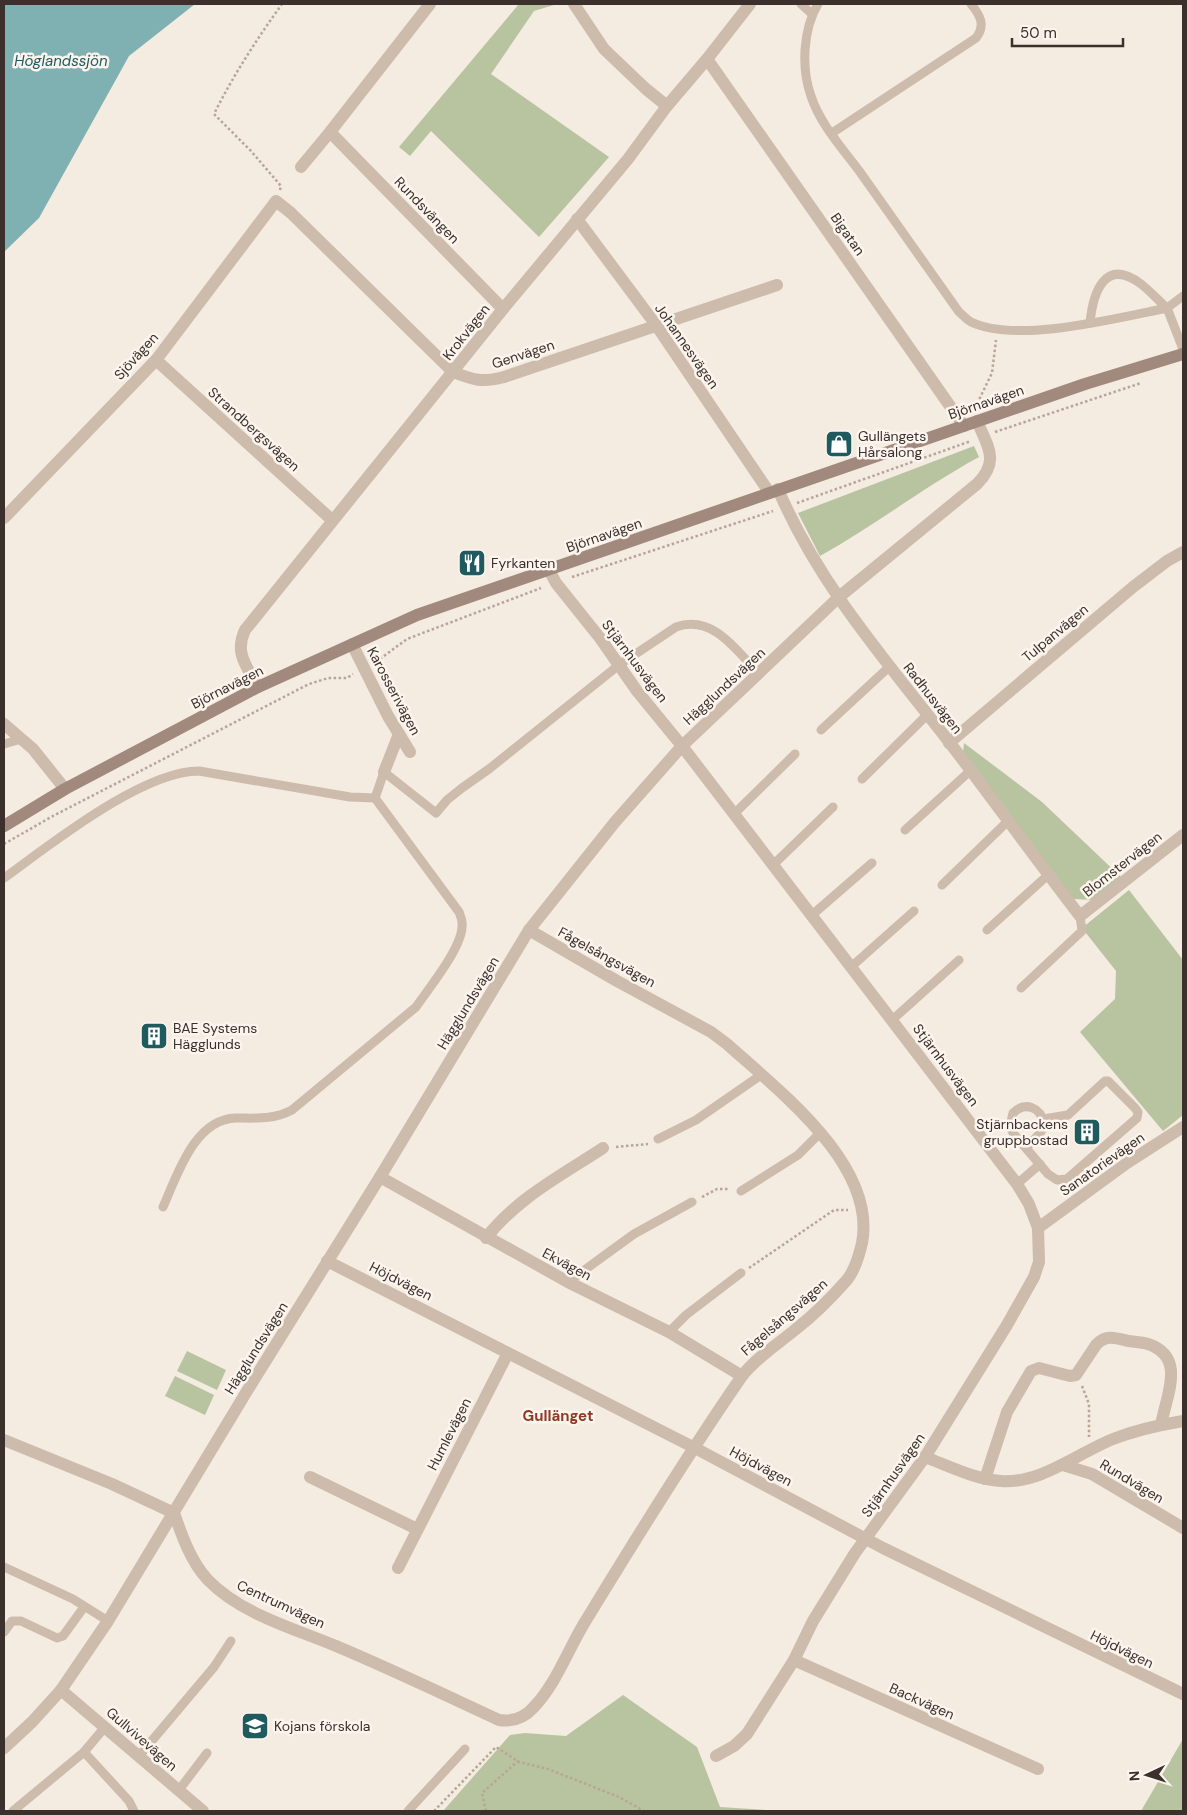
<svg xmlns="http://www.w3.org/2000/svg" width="1187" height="1815" font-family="'DM Sans',sans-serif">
<rect width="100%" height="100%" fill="#f4ebe1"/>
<g fill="#b8c4a0">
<path d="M 519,4 L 557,4 L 534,11 L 491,74 L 609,157 L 539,237 L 431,131 L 410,156 L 399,147 Z"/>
<path d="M 974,446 L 979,457 C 924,487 874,526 820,556 L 798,513 Z"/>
<path d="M 964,743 L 1042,802 L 1121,877 L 1094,900 L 1073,899 L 963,753 Z"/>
<path d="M 1129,890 L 1183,960 L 1183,1115 L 1163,1131 L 1080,1032 L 1115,999 L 1116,971 L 1082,928 Z"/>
<path d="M 187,1351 L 226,1370 L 217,1390 L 177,1371 Z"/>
<path d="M 175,1376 L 214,1395 L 205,1415 L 165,1396 Z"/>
<path d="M 623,1695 L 697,1747 L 720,1807 L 783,1811 L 443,1811 L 510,1735 L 525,1733 L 566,1736 Z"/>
<path d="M 1183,1739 L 1183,1811 L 1141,1811 Z"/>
</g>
<path fill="#7fb0b2" d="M 4,4 L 195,4 L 129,56 L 39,218 L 4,252 Z"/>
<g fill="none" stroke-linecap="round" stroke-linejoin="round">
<g stroke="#b9a596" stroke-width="2.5" stroke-dasharray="2.5 2.5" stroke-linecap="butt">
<path d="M 280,190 L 281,186 L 251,151 L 214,114 C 234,74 257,39 282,4"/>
<path d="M 975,408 L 992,373 L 996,340"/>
<path d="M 995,432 L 1141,383"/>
<path d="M 797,503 L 971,441"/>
<path d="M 572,577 L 773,511"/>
<path d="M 376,662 L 407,639 L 541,588"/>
<path d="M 4,844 L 51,817 L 309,684 L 328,678 L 347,678 L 353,674"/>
<path d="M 616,1147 L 648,1144"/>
<path d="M 702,1197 L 717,1189 L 730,1189"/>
<path d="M 749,1268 L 834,1210 L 848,1210"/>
<path d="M 1082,1386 L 1089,1404 L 1089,1437"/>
<path d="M 434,1811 L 496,1747 L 519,1762 L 548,1769 L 619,1797 L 644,1811"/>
<path d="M 486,1811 L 482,1793 L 518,1761"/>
</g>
<g stroke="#cdbbac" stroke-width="9">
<path d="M 801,4 L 812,14"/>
<path d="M 818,4 C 803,29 801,68 811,96 C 820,124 843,149 860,172 C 893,219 926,265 959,312 C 963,315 966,319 971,322 C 1016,344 1117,318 1167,308 L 1183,349"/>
<path d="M 832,133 L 976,38 C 986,25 980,15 971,4"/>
<path d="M 1090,323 C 1093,292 1105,257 1141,284 C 1150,291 1159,301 1167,308 L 1183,296"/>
<path d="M 821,730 L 889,667"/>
<path d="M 4,744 L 21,739"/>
<path d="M 862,779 L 927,715"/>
<path d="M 734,814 L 795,754"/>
<path d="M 905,830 L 970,771"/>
<path d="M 773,865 L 833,807"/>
<path d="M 4,878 C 50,845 142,771 199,771 L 350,797 L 375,798 L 384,772 L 436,813 L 447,800 L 462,788 L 489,769 L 619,665 L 676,627 C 713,614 737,651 759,674"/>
<path d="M 942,885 L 1008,821"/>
<path d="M 812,915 L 872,863"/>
<path d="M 987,930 L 1048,875"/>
<path d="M 851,967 L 914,911"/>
<path d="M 1021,988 L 1082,931 L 1080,916"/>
<path d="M 892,1020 L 959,960"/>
<path d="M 658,1139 L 696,1120 L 761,1075"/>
<path d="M 1027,1147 L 1041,1132 L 1044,1124 C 1041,1107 1025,1101 1013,1113 L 1010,1126 L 1013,1133 L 1048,1174 L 1057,1180 L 1067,1179 L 1137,1118 L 1138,1112 L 1135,1108 L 1108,1081 L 1105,1081 L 1068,1115 L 1043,1119"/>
<path d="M 1017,1184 L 1040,1164"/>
<path d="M 741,1191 L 798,1155 L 820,1133"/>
<path d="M 163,1207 C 177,1176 194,1119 236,1118 C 256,1118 273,1120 292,1110 L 416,1007 C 429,988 461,949 462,927 C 463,921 461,917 459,912 L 375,798"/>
<path d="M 568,1282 L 634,1234 L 692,1202"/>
<path d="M 669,1332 L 686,1315 L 741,1273"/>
<path d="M 4,1567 L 73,1599 L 108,1621"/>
<path d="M 4,1632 L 12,1621 L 21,1621 L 57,1638 L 63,1636 L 84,1607"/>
<path d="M 84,1752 L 105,1727"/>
<path d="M 139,1756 L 214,1667 L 231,1641"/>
<path d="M 179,1790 L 207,1753"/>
<path d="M 13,1811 L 84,1752 L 129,1801 L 134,1811"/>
<path d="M 408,1811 L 465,1749"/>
</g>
<g stroke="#cdbbac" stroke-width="12">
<path d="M 574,4 L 604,49 L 646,89 L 667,106"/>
<path d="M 707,59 L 964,426"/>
<path d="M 330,132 L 503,309"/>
<path d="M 301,167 L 330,132 L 430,4"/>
<path d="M 577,219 L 656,325 L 769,492"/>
<path d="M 156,360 L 332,520"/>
<path d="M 778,489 C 818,584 888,663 950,743 C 994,801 1036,859 1080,916 L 1183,835"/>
<path d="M 4,518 L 156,360 L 276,201 L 291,213 L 453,372 C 474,380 481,383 504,377 L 777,285"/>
<path d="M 549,570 L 556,583 L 600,638 L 637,691 L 682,746 L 1017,1184 L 1029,1204 L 1038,1228 L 1039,1262 L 1034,1277 L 1007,1325 L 925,1457 L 855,1553 L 813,1621 L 794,1660 L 747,1734 L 734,1746 L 716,1756"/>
<path d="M 352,644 L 388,716 L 410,752"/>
<path d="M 4,724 L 33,749 L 65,789"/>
<path d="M 949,743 L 1133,587 L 1167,561 L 1183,552"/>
<path d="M 384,772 L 399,734"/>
<path d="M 380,1177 L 568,1282 L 669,1332 L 742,1376"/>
<path d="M 1038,1228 L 1127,1163 L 1183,1127"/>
<path d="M 486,1238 C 517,1198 562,1175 603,1148"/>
<path d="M 327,1261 L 693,1447 L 883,1548 L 1183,1694"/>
<path d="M 4,1440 L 112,1484 L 174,1513 C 182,1536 191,1562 208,1580 C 241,1614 293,1628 336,1646 C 391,1669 445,1695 499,1720 C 512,1722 524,1718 533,1708 C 558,1682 569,1646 588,1617 C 638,1535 688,1454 742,1376 C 757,1357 778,1344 796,1329 C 814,1315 831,1298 846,1281 C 855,1271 859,1256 862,1243 C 877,1165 779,1091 727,1044 L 711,1032 L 617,981 L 529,930"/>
<path d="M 925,1457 C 949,1466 974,1479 1001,1481 C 1041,1484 1078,1453 1113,1439 C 1136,1430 1159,1425 1183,1421"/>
<path d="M 1063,1465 L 1092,1474 L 1183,1528"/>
<path d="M 310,1477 L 417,1529"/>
<path d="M 985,1479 L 1007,1412 L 1031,1371 L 1039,1368 L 1070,1376 L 1076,1375 L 1096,1345 C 1106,1334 1116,1338 1128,1341 C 1135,1342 1141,1342 1148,1344 C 1187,1357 1166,1396 1161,1425"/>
<path d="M 398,1568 L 508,1353"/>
<path d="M 794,1660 L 1038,1769"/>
<path d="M 61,1690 L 203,1811"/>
<path d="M 4,1748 L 32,1722 L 61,1690 L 108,1621 L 247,1391 L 380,1177 L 529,930 L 615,822 L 682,746 L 839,597 L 977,484 C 1000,461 988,447 977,421"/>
</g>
<path stroke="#cdbbac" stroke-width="12" d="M 258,687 C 247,667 234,653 245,630 L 503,309 L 628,159 L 667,106 L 707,59 L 750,4"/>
<path stroke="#a18a7d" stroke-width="12" d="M 4,826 L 65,789 L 258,687 L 417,615 L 1085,384 L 1183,354"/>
</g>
<defs>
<g id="shop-square" transform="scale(1.4375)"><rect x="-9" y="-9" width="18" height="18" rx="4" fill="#1f5a5e" stroke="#fbf5ee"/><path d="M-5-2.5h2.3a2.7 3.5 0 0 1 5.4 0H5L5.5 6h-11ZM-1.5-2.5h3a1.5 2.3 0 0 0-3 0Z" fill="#fff"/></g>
<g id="restaurant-square" transform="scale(1.4375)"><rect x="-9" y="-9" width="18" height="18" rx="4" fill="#1f5a5e" stroke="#fbf5ee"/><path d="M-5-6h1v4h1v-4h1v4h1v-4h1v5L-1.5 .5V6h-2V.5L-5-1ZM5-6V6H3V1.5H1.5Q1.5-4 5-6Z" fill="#fff"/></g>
<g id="building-square" transform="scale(1.4375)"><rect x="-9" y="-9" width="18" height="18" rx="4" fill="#1f5a5e" stroke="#fbf5ee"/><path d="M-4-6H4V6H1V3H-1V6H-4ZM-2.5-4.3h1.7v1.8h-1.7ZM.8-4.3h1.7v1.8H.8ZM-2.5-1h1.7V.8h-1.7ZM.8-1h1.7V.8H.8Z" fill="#fff"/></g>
<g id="school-square" transform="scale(1.4375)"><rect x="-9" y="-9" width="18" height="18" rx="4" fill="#1f5a5e" stroke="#fbf5ee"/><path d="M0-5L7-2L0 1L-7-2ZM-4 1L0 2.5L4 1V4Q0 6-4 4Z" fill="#fff"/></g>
</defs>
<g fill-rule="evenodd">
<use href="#shop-square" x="839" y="444"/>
<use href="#restaurant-square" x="472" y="563"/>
<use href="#building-square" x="154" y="1036"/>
<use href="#building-square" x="1087" y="1132"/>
<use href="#school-square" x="255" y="1726"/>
</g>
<g text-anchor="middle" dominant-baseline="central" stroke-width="5" stroke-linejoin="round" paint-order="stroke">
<g font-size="14" fill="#3b302b" stroke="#fbf5ee">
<text transform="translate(427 210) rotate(46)">Rundsvängen</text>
<text transform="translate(848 234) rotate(55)">Bigatan</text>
<text transform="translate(466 332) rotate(-52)">Krokvägen</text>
<text transform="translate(687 346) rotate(55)">Johannesvägen</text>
<text transform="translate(523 354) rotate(-18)">Genvägen</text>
<text transform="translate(136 356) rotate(-48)">Sjövägen</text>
<text transform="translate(986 402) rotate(-19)">Björnavägen</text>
<text transform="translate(254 429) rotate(42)">Strandbergsvägen</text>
<text transform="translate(604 535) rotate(-19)">Björnavägen</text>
<text transform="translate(1055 633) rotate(-40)">Tulpanvägen</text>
<text transform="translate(635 661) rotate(53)">Stjärnhusvägen</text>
<text transform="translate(724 686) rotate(-43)">Hägglundsvägen</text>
<text transform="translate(227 687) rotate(-27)">Björnavägen</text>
<text transform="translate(394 691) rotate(62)">Karosserivägen</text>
<text transform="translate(933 698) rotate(52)">Radhusvägen</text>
<text transform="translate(1122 864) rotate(-38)">Blomstervägen</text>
<text transform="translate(607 957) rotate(29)">Fågelsångsvägen</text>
<text transform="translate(468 1003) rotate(-59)">Hägglundsvägen</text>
<text transform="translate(946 1065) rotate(53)">Stjärnhusvägen</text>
<text transform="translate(1102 1164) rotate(-35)">Sanatorievägen</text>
<text transform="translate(567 1264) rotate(28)">Ekvägen</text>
<text transform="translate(401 1281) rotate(27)">Höjdvägen</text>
<text transform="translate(784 1317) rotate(-41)">Fågelsångsvägen</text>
<text transform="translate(256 1348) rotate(-58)">Hägglundsvägen</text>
<text transform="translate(449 1434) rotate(-63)">Humlevägen</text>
<text transform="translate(761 1466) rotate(28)">Höjdvägen</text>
<text transform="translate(893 1475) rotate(-55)">Stjärnhusvägen</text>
<text transform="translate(1132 1481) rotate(31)">Rundvägen</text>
<text transform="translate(281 1604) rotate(25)">Centrumvägen</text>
<text transform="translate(1122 1649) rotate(26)">Höjdvägen</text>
<text transform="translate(922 1701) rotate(24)">Backvägen</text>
<text transform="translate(142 1739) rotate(41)">Gullvivevägen</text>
</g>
<g font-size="14" fill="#3b302b" stroke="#fbf5ee" text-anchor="start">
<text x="858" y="436">Gullängets<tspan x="858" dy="16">Hårsalong</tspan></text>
<text x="491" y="563">Fyrkanten</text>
<text x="173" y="1028">BAE Systems<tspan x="173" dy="16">Hägglunds</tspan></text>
<text x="1068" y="1124" text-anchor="end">Stjärnbackens<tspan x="1068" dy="16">gruppbostad</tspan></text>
<text x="274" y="1726">Kojans förskola</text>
</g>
<g font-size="15" font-style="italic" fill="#1f5a5e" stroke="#fbf5ee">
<text x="61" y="61">Höglandssjön</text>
</g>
<g font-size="15" font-weight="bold" fill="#8c3b22" stroke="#fbf5ee">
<text x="558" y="1416">Gullänget</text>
</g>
</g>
<rect width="1187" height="1815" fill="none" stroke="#3b302b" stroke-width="10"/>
<g transform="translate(1147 1775) rotate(266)" stroke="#fbf5ee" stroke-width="4" paint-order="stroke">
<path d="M0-4L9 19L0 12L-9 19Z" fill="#3b302b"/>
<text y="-8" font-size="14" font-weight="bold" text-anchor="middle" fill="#3b302b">N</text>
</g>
<path d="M1012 38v8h111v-8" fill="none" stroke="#3b302b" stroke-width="2.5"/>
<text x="1020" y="38" font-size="15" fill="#3b302b" stroke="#fbf5ee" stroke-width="4" paint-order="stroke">50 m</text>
</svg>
